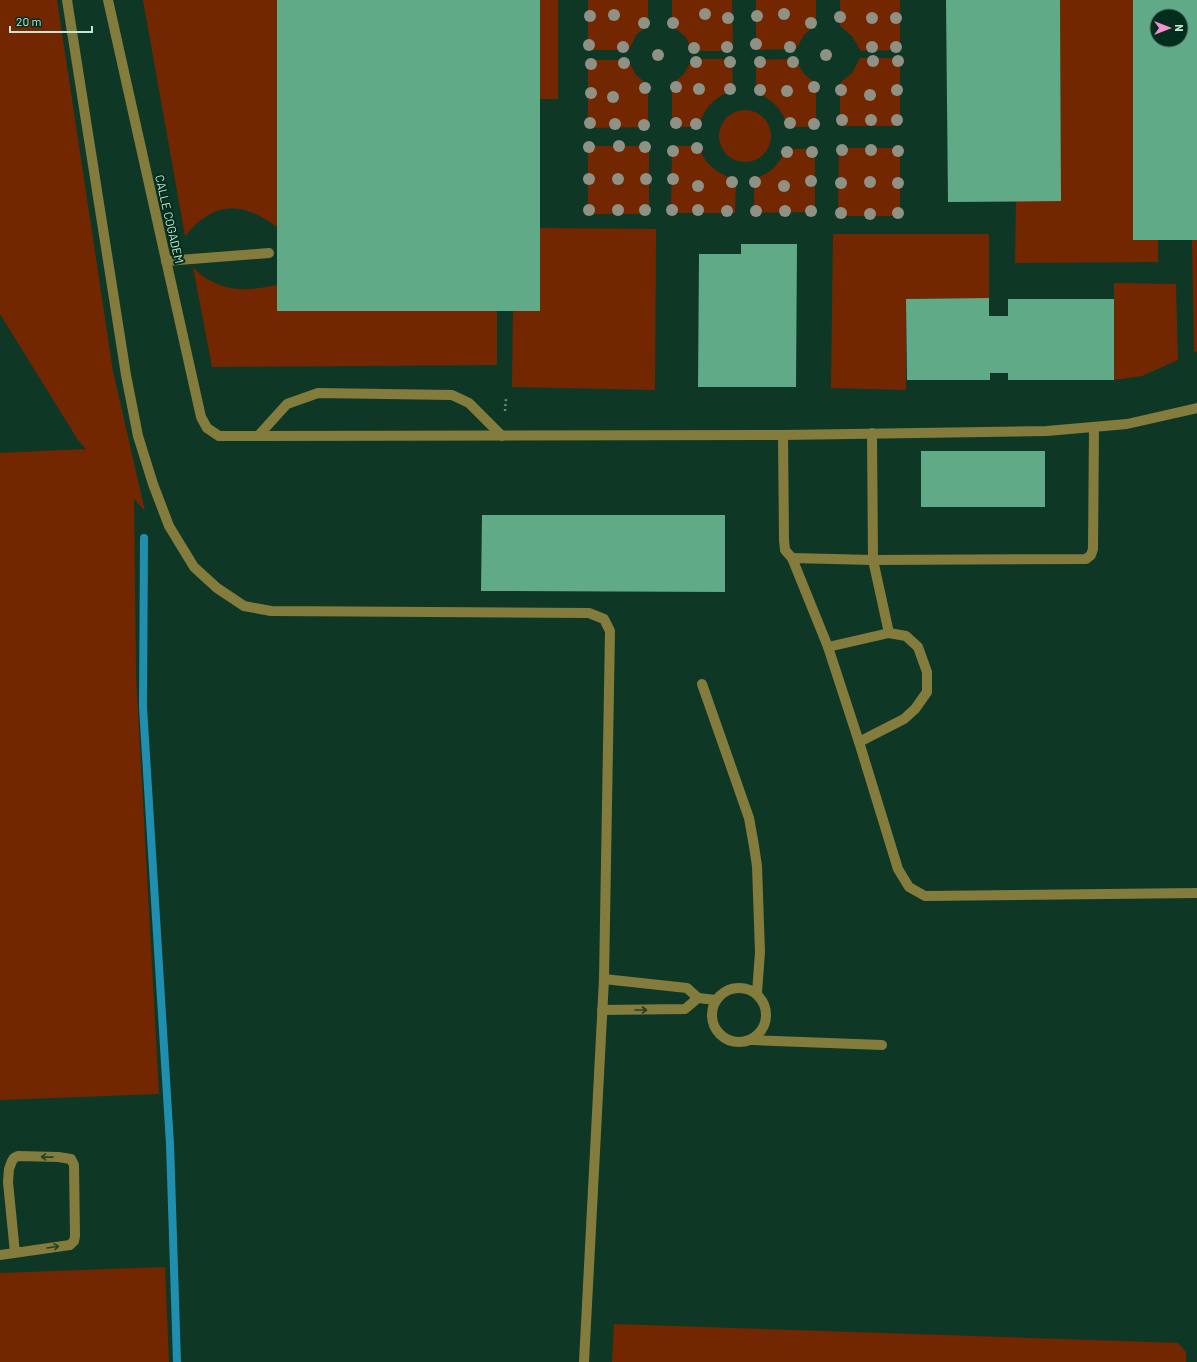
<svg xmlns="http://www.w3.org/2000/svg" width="1197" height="1362" font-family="Barlow,sans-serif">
<rect width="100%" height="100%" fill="#0f3726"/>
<g fill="#732700">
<path d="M 0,0 L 57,0 L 113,371 L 145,511 L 134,499 L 136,674 L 159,1094 L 0,1100 L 0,453 L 86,449 L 78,440 L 0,314 Z"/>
<path d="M 143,0 L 277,0 L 277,227 C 252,209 228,199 201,220 C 195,224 190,231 185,236 Z"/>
<rect x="540" y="0" width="18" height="99"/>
<path d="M 588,0 L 648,0 L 648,25 L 636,35 L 629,50 L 588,50 Z"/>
<path d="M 672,0 L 732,0 L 733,51 L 693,51 L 685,36 L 672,26 Z"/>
<path d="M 756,0 L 816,0 L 816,24 L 804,35 L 796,49 L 756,50 Z"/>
<path d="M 840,0 L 900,0 L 900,50 L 861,51 L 852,36 L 840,26 Z"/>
<path d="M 1060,0 L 1133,0 L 1133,240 L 1158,240 L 1158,262 L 1015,263 L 1016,201 L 1061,201 Z"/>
<path d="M 860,58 L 900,58 L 900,126 L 840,126 L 840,83 L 852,73 Z"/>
<path d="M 692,59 L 732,59 L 733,91 C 716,95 701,110 700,127 L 672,127 L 672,84 L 684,74 Z"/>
<path d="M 795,59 L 804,74 L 816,84 L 816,127 L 787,127 C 784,109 771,100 756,92 L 756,60 Z"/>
<path d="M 588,60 L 628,60 L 636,75 L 648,85 L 648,127 L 588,128 Z"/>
<circle cx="745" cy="136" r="26"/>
<rect x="588" y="146" width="61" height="68"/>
<path d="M 672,146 L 700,146 C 703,165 719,174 736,180 L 735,213 L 671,213 Z"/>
<path d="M 839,148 L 900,148 L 900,216 L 838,216 Z"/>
<path d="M 786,149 L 815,149 L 815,212 L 754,213 L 754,179 C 773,172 777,166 786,149 Z"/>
<path d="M 540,228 L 656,229 L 655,390 L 512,387 L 513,311 L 540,310 Z"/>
<path d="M 833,234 L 989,234 L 989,298 L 906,299 L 906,390 L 831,388 Z"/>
<path d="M 1192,240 L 1197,240 L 1197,351 L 1194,353 Z"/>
<path d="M 193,267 C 197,271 202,276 207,279 C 231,293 252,290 277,285 L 497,311 L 497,365 L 212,367 Z"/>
<path d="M 1114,283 L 1176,284 L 1178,360 L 1142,376 L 1114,380 Z"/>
<path d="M 165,1267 L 169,1362 L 0,1362 L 0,1273 Z"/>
<path d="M 614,1324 L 1178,1343 L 1186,1352 L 1186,1362 L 612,1362 Z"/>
</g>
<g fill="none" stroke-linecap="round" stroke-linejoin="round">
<path stroke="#208eae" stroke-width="8" d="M 144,538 L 143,707 L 170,1144 L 177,1362"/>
</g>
<g fill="#60aa87" fill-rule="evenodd">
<rect x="277" y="0" width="263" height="311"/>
<path d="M 946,0 L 1060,0 L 1061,201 L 948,202 Z"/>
<path d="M 1133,0 L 1197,0 L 1197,240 L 1133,240 ZM 1157,16 L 1181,16 L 1181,40 L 1157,40 Z"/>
<path d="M 741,244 L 797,244 L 796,387 L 698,387 L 699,254 L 741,254 Z"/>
<path d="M 989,298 L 989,316 L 1008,316 L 1008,299 L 1114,299 L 1114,380 L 1008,380 L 1008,373 L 990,373 L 990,380 L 907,380 L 906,299 Z"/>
<rect x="921" y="451" width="124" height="56"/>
<path d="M 482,515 L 725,515 L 725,592 L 481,591 Z"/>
</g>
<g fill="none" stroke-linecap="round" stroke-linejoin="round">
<path stroke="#678d7b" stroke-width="2.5" stroke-dasharray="2 3" stroke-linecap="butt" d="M 505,411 L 506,399"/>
<g stroke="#847c3c" stroke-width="10">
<path d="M 67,0 L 126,375 L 138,436 L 153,484 L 169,526 L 194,567 L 217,588 L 244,606 L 271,611 L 589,613 L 604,619 L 610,631 L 604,979 L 584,1362"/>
<path d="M 108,0 L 201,417 L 207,428 L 219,436 L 783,435 L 1047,431 L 1127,424 L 1197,408"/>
<path d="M 166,261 L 269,253"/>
<path d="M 872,433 L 873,560 L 889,633"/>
<path d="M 783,435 L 784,540 L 785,550 L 792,558 L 828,647 L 859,742 L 898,869 L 909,887 L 925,896 L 1197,893"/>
<path d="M 258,436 L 287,404 L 318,393 L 452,395 L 469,403 L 502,436"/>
<path d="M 792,558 L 873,560 L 1086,559 L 1091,555 L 1093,549 L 1094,427"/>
<path d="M 828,647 L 889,633 L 906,636 L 918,647 L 927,672 L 927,692 L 915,709 L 904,719 L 859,742"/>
<path d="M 702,684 L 749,818 L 754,846 L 757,866 L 760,952 L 757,993"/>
<path d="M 604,979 L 687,988 L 698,998 L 716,1000"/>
<circle cx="739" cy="1015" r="27"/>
<path d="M 602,1010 L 685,1009 L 698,998"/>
<path d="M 752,1040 L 882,1045"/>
<path d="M 0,1255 L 70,1245 L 74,1241 L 75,1236 L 74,1165 L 71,1159 L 58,1157 L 18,1156 L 14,1158 L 12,1161 L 9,1169 L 8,1182 L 15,1253"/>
</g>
</g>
<g fill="#8e9184">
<circle cx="705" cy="14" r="6"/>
<circle cx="784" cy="14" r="6"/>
<circle cx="614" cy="15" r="6"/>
<circle cx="590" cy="16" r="6"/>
<circle cx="757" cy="16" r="6"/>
<circle cx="840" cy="17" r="6"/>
<circle cx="728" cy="18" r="6"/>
<circle cx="872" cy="18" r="6"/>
<circle cx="896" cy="18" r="6"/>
<circle cx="644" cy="23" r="6"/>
<circle cx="673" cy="23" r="6"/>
<circle cx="811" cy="23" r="6"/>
<circle cx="756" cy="44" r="6"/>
<circle cx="589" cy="45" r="6"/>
<circle cx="623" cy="47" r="6"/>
<circle cx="727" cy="47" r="6"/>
<circle cx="790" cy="47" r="6"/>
<circle cx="872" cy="47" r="6"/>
<circle cx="896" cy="47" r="6"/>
<circle cx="694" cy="48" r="6"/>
<circle cx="658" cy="55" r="6"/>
<circle cx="826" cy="55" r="6"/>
<circle cx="873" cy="61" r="6"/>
<circle cx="898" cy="61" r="6"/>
<circle cx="696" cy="62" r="6"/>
<circle cx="730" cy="62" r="6"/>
<circle cx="760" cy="62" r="6"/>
<circle cx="793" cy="62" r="6"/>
<circle cx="624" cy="63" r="6"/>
<circle cx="591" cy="64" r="6"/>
<circle cx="676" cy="87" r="6"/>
<circle cx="814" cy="87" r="6"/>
<circle cx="645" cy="88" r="6"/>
<circle cx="699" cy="89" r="6"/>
<circle cx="730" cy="89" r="6"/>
<circle cx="760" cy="90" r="6"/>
<circle cx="841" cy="90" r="6"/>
<circle cx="897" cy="90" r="6"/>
<circle cx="787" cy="91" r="6"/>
<circle cx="591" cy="93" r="6"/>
<circle cx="870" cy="95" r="6"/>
<circle cx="613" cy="97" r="6"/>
<circle cx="842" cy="120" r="6"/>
<circle cx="871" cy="120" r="6"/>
<circle cx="897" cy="120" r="6"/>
<circle cx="590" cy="123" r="6"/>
<circle cx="676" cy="123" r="6"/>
<circle cx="790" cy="123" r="6"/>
<circle cx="615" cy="124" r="6"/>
<circle cx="696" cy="124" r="6"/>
<circle cx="814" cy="124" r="6"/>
<circle cx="644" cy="125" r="6"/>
<circle cx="619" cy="146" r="6"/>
<circle cx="589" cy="147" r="6"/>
<circle cx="645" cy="147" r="6"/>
<circle cx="697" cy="148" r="6"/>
<circle cx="842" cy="150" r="6"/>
<circle cx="871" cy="150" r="6"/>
<circle cx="673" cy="151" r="6"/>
<circle cx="898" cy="151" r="6"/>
<circle cx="787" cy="152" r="6"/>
<circle cx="812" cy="152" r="6"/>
<circle cx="589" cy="179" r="6"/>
<circle cx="618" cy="179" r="6"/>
<circle cx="646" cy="179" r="6"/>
<circle cx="673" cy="179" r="6"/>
<circle cx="811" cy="181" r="6"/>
<circle cx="732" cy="182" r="6"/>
<circle cx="755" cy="182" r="6"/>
<circle cx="870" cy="182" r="6"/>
<circle cx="841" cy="183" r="6"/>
<circle cx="898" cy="183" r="6"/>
<circle cx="698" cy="186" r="6"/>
<circle cx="784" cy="186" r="6"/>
<circle cx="589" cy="210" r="6"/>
<circle cx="618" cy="210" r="6"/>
<circle cx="645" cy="210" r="6"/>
<circle cx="672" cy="210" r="6"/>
<circle cx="698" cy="210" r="6"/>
<circle cx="727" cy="211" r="6"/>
<circle cx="756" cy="211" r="6"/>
<circle cx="785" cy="211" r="6"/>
<circle cx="811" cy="211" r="6"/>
<circle cx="841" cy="213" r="6"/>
<circle cx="898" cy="213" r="6"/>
<circle cx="870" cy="214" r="6"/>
</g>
<defs><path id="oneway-shaft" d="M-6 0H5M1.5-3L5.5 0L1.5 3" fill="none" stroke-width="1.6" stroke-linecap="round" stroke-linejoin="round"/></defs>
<g stroke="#234125">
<use href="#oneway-shaft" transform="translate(641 1010)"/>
<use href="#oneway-shaft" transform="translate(47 1157) rotate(-179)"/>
<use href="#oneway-shaft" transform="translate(53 1247) rotate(-9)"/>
</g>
<g text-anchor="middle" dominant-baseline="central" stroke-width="4" stroke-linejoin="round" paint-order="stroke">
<g font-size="12" fill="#c3e7d4" stroke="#032d1d">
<text transform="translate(170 219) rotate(77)">CALLE COGADEM</text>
</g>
</g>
<g transform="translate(1169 28) rotate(90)"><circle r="19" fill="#032d1d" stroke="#507766"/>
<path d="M0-3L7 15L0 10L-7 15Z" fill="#f690d1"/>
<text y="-6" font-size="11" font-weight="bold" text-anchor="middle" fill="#c3e7d4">N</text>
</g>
<path d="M10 26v6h82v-6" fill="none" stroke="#c3e7d4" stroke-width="2"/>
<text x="16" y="26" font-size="12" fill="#c3e7d4" stroke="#032d1d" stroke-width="3" paint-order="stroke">20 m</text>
</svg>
